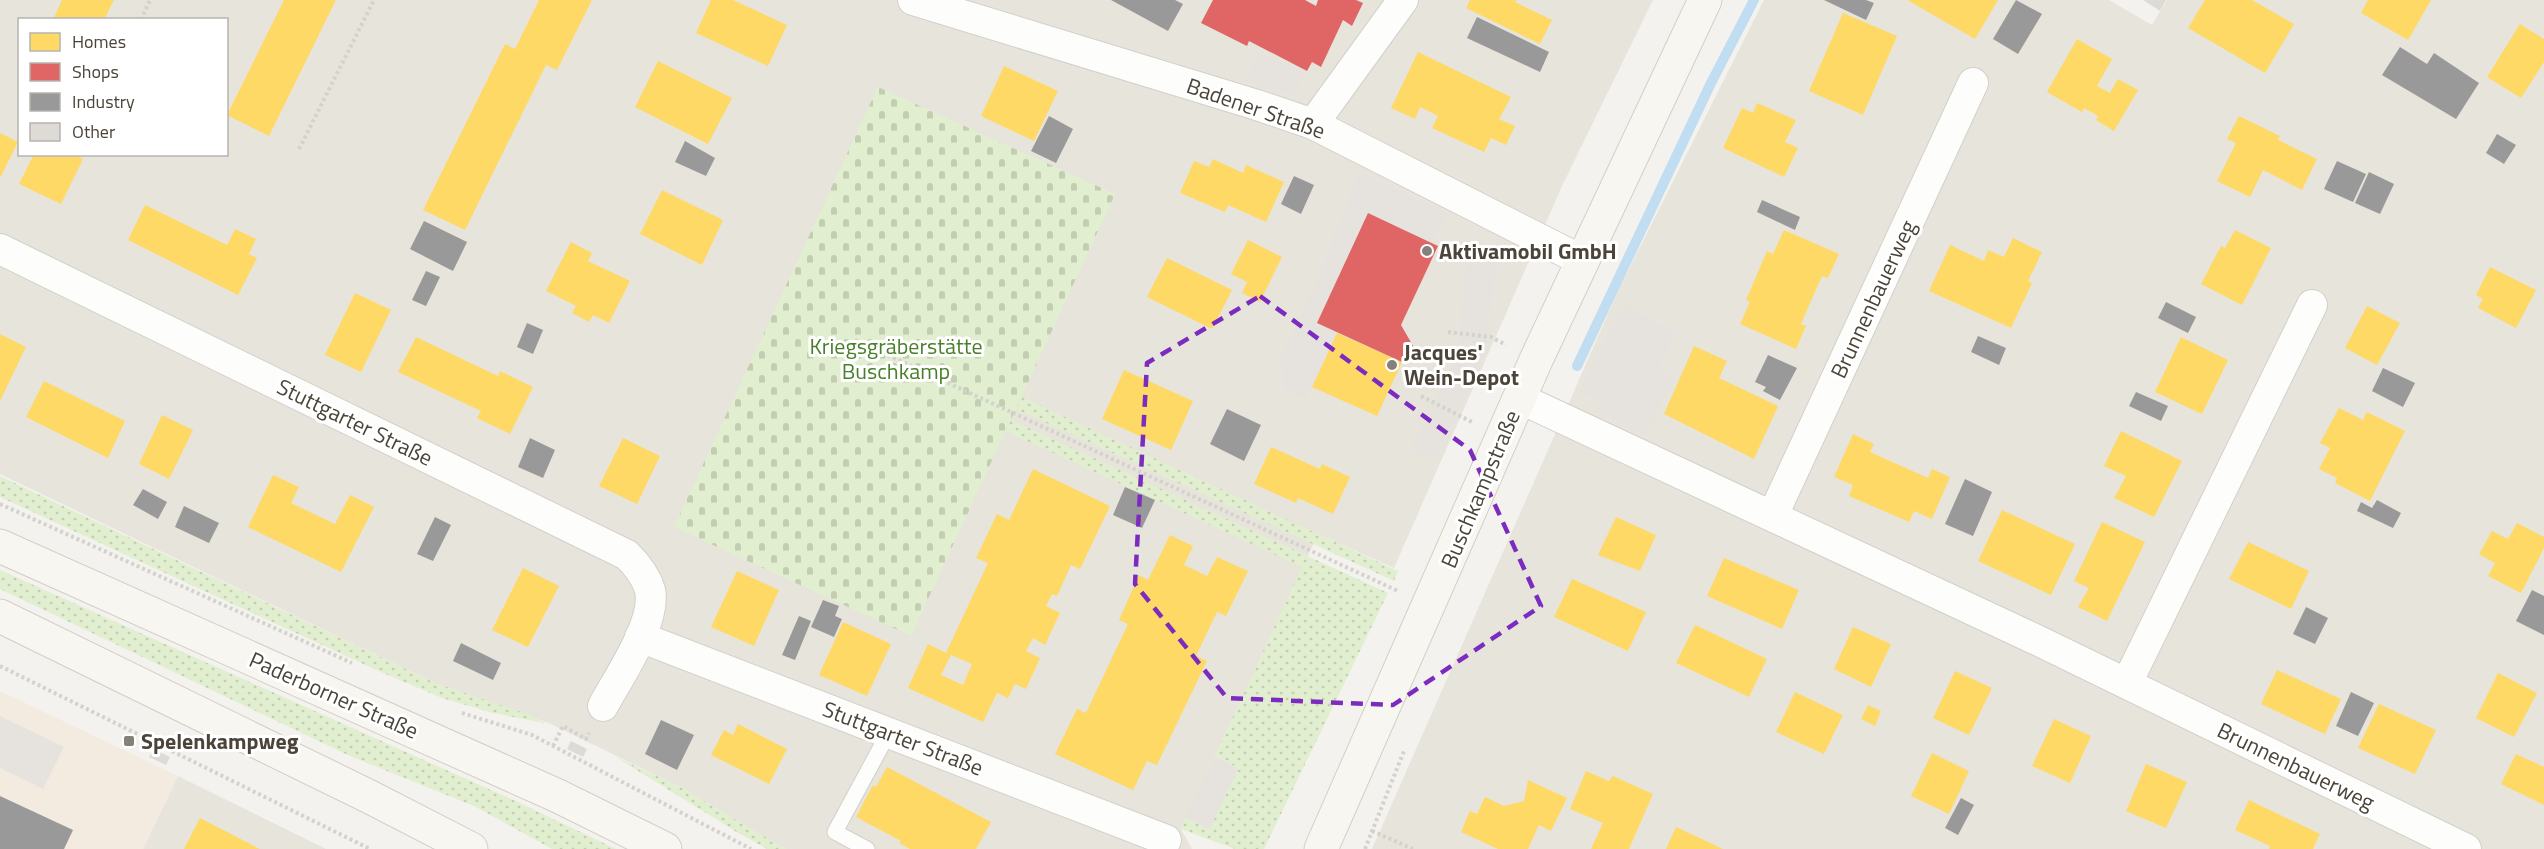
<svg xmlns="http://www.w3.org/2000/svg" width="2544" height="849" font-family="'Titillium Web',sans-serif">
<defs>
<pattern id="grass-dots" width="8" height="8" patternUnits="userSpaceOnUse" patternTransform="scale(1.5)"><rect width="8" height="8" fill="#e1eecf"/><path d="M2 2h.1M6 6h.1" fill="none" stroke="#c3cdb2" stroke-width="1.8" stroke-linecap="round"/></pattern>
<pattern id="cemetery-stones" width="16" height="16" patternUnits="userSpaceOnUse" patternTransform="scale(1.5)"><rect width="16" height="16" fill="#e1eecf"/><path d="M2 7V4a2 2 0 0 1 4 0v3zM10 15v-3a2 2 0 0 1 4 0v3z" fill="#c3cdb2"/></pattern>
</defs>
<rect width="100%" height="100%" fill="#f4f2ee"/>
<g fill="#e7e4dc" fill-rule="evenodd">
<path d="M 0,0 L 1653,0 L 1563,184 L 1394,568 L 1318,534 L 1181,829 L 1192,849 L 785,849 L 680,787 L 551,724 L 435,683 L 0,474 ZM 20,20 L 226,20 L 226,154 L 20,154 Z"/>
<path d="M 1764,0 L 2109,0 L 2152,25 L 2167,0 L 2544,0 L 2544,849 L 1372,849 L 1619,289 Z"/>
<path d="M 178,776 L 326,849 L 143,849 Z"/>
</g>
<path fill="#f3ebdf" d="M 0,691 L 178,776 L 143,849 L 0,849 Z"/>
<g fill="url(#grass-dots)">
<path d="M 1022,397 L 1398,571 L 1394,581 L 1016,409 Z"/>
<path d="M 1011,420 L 1388,593 L 1264,849 L 1235,849 L 1181,829 L 1185,818 L 1210,828 L 1238,768 L 1215,756 L 1302,567 L 1005,431 Z"/>
<path d="M 0,476 L 435,683 L 527,714 L 544,723 L 493,713 L 442,698 L 383,673 L 0,497 Z"/>
<path d="M 0,570 L 522,804 L 616,849 L 552,849 L 474,806 L 350,756 L 0,589 Z"/>
<path d="M 614,756 L 680,787 L 786,849 L 767,849 L 740,834 Z"/>
</g>
<path fill="url(#cemetery-stones)" d="M 878,87 L 1115,194 L 911,636 L 674,527 Z"/>
<g fill="#e6e3df">
<path d="M 1259,52 L 1304,73 L 1295,96 L 1245,81 Z"/>
<path d="M 1359,172 L 1447,214 L 1432,243 L 1368,213 L 1317,323 L 1336,332 L 1306,399 L 1284,389 L 1281,359 L 1317,280 Z"/>
<path d="M 1470,242 L 1499,245 L 1486,345 L 1481,364 L 1434,460 L 1411,450 L 1454,360 L 1458,342 Z"/>
<path d="M 1624,305 L 1676,333 L 1658,368 L 1675,377 L 1645,436 L 1599,412 L 1603,403 L 1580,391 Z"/>
<path d="M 0,716 L 64,747 L 43,789 L 0,768 Z"/>
<path d="M 1215,756 L 1238,768 L 1210,829 L 1185,818 Z"/>
</g>
<g fill="#ffd966" fill-rule="evenodd">
<path d="M 62,0 L 114,0 L 104,20 L 53,20 Z"/>
<path d="M 284,0 L 336,0 L 269,136 L 227,115 Z"/>
<path d="M 539,0 L 592,0 L 557,70 L 546,65 L 465,230 L 423,210 L 505,44 L 515,49 Z"/>
<path d="M 711,0 L 733,0 L 787,25 L 768,66 L 696,33 Z"/>
<path d="M 1470,0 L 1517,0 L 1515,2 L 1552,20 L 1540,44 L 1466,8 Z"/>
<path d="M 1907,0 L 1998,0 L 1975,39 Z"/>
<path d="M 2205,0 L 2252,0 L 2294,24 L 2265,73 L 2188,28 Z"/>
<path d="M 2368,0 L 2431,0 L 2408,40 L 2361,13 Z"/>
<path d="M 1843,13 L 1897,36 L 1863,115 L 1809,91 Z"/>
<path d="M 2520,24 L 2544,39 L 2544,62 L 2521,98 L 2487,77 Z"/>
<path d="M 2077,39 L 2112,59 L 2097,86 L 2110,93 L 2118,79 L 2138,90 L 2114,131 L 2096,120 L 2098,116 L 2084,108 L 2082,112 L 2047,92 Z"/>
<path d="M 1418,52 L 1511,97 L 1499,119 L 1515,126 L 1506,145 L 1491,138 L 1484,152 L 1432,128 L 1438,116 L 1420,107 L 1415,119 L 1391,108 Z"/>
<path d="M 658,61 L 732,98 L 708,144 L 635,107 Z"/>
<path d="M 1004,66 L 1058,91 L 1034,141 L 981,116 Z"/>
<path d="M 1757,103 L 1796,120 L 1785,142 L 1798,148 L 1784,177 L 1723,148 L 1742,108 L 1753,113 Z"/>
<path d="M 2239,116 L 2280,136 L 2278,140 L 2317,159 L 2302,190 L 2263,170 L 2250,197 L 2217,181 L 2236,143 L 2227,139 Z"/>
<path d="M 0,133 L 18,142 L 0,178 Z"/>
<path d="M 34,154 L 74,154 L 83,159 L 61,204 L 19,184 Z"/>
<path d="M 1213,159 L 1243,173 L 1246,165 L 1284,182 L 1266,222 L 1228,205 L 1225,212 L 1180,193 L 1194,161 L 1209,167 Z"/>
<path d="M 662,190 L 723,220 L 702,265 L 640,234 Z"/>
<path d="M 145,205 L 227,245 L 235,229 L 256,239 L 249,254 L 257,258 L 238,295 L 128,240 Z"/>
<path d="M 1784,230 L 1839,254 L 1828,278 L 1822,276 L 1811,301 L 1801,324 L 1806,326 L 1796,349 L 1740,324 L 1750,302 L 1746,300 L 1767,251 L 1773,254 Z"/>
<path d="M 2235,230 L 2271,248 L 2242,305 L 2201,284 L 2221,246 L 2225,248 Z"/>
<path d="M 2013,238 L 2042,252 L 2028,281 L 2032,283 L 2011,328 L 1929,291 L 1950,245 L 1984,261 L 1988,250 L 2004,257 Z"/>
<path d="M 1248,240 L 1282,257 L 1260,302 L 1242,293 L 1247,282 L 1231,274 Z"/>
<path d="M 571,242 L 592,253 L 588,261 L 630,281 L 609,323 L 593,315 L 589,322 L 572,313 L 576,306 L 546,291 Z"/>
<path d="M 1167,258 L 1232,290 L 1212,329 L 1147,297 Z"/>
<path d="M 2490,267 L 2536,290 L 2516,328 L 2478,308 L 2483,299 L 2476,295 Z"/>
<path d="M 355,293 L 391,310 L 361,372 L 325,355 Z"/>
<path d="M 2367,306 L 2400,323 L 2377,365 L 2345,348 Z"/>
<path d="M 1337,333 L 1402,362 L 1377,416 L 1312,387 Z"/>
<path d="M 0,334 L 26,347 L 0,401 Z"/>
<path d="M 416,337 L 498,376 L 500,371 L 533,387 L 510,434 L 477,418 L 481,411 L 398,372 Z"/>
<path d="M 2181,337 L 2228,360 L 2202,414 L 2155,392 Z"/>
<path d="M 1694,346 L 1727,361 L 1719,378 L 1778,406 L 1754,459 L 1664,414 Z"/>
<path d="M 1124,370 L 1193,401 L 1171,450 L 1102,419 Z"/>
<path d="M 44,381 L 125,421 L 108,458 L 26,417 Z"/>
<path d="M 2339,408 L 2363,420 L 2367,412 L 2405,431 L 2370,501 L 2335,483 L 2337,478 L 2319,469 L 2330,448 L 2320,443 Z"/>
<path d="M 162,415 L 193,430 L 169,479 L 139,464 Z"/>
<path d="M 2121,431 L 2182,461 L 2154,517 L 2114,498 L 2126,476 L 2104,466 Z"/>
<path d="M 1853,434 L 1874,444 L 1870,452 L 1928,478 L 1932,469 L 1950,477 L 1932,519 L 1914,511 L 1909,522 L 1849,496 L 1853,485 L 1834,477 Z"/>
<path d="M 623,438 L 660,456 L 637,504 L 599,486 Z"/>
<path d="M 1271,447 L 1320,469 L 1322,464 L 1350,477 L 1333,514 L 1298,498 L 1296,503 L 1254,484 Z"/>
<path d="M 1033,469 L 1110,506 L 1080,569 L 1071,565 L 1057,596 L 1052,594 L 1046,606 L 1060,613 L 1045,645 L 1033,638 L 1026,651 L 1040,658 L 1026,689 L 1015,684 L 1008,698 L 997,693 L 983,722 L 908,688 L 928,644 L 946,653 L 988,563 L 976,558 L 997,514 L 1009,520 ZM 951,655 L 972,664 L 963,685 L 941,675 Z"/>
<path d="M 273,475 L 299,487 L 291,503 L 335,524 L 350,495 L 374,507 L 341,572 L 248,527 Z"/>
<path d="M 2002,510 L 2075,544 L 2051,595 L 1978,561 Z"/>
<path d="M 1616,517 L 1656,535 L 1640,571 L 1598,555 Z"/>
<path d="M 2102,522 L 2145,542 L 2107,621 L 2078,607 L 2089,588 L 2074,581 Z"/>
<path d="M 2517,523 L 2544,537 L 2544,548 L 2521,593 L 2488,576 L 2495,563 L 2479,554 L 2492,531 L 2508,539 Z"/>
<path d="M 1170,535 L 1193,546 L 1184,565 L 1207,576 L 1217,557 L 1248,571 L 1226,616 L 1217,612 L 1196,656 L 1207,661 L 1157,765 L 1147,761 L 1133,790 L 1055,754 L 1077,709 L 1086,713 L 1128,624 L 1119,620 L 1139,575 L 1148,580 Z"/>
<path d="M 2248,542 L 2309,571 L 2291,609 L 2229,579 Z"/>
<path d="M 1724,558 L 1799,590 L 1782,629 L 1707,596 Z"/>
<path d="M 523,568 L 559,586 L 528,647 L 492,630 Z"/>
<path d="M 737,571 L 779,590 L 754,646 L 711,627 Z"/>
<path d="M 1572,579 L 1646,612 L 1628,651 L 1554,617 Z"/>
<path d="M 843,622 L 891,644 L 867,696 L 819,675 Z"/>
<path d="M 1695,625 L 1767,659 L 1749,697 L 1676,663 Z"/>
<path d="M 1853,627 L 1891,644 L 1871,687 L 1834,669 Z"/>
<path d="M 2277,670 L 2341,699 L 2325,734 L 2261,704 Z"/>
<path d="M 1955,671 L 1992,688 L 1969,735 L 1933,718 Z"/>
<path d="M 2498,673 L 2537,693 L 2514,737 L 2476,718 Z"/>
<path d="M 1795,692 L 1843,715 L 1824,754 L 1776,732 Z"/>
<path d="M 2379,704 L 2436,730 L 2415,774 L 2358,748 Z"/>
<path d="M 1868,705 L 1881,711 L 1875,726 L 1861,719 Z"/>
<path d="M 2054,719 L 2091,736 L 2070,783 L 2032,766 Z"/>
<path d="M 738,724 L 787,749 L 769,784 L 711,755 L 724,730 L 733,735 Z"/>
<path d="M 1932,753 L 1969,771 L 1949,814 L 1911,796 Z"/>
<path d="M 2516,754 L 2544,767 L 2544,805 L 2501,784 Z"/>
<path d="M 2146,764 L 2187,782 L 2166,828 L 2126,811 Z"/>
<path d="M 887,767 L 991,822 L 976,849 L 910,849 L 899,843 L 901,841 L 856,817 L 873,785 L 876,787 Z"/>
<path d="M 1586,771 L 1609,781 L 1613,776 L 1653,794 L 1629,849 L 1591,849 L 1603,823 L 1570,809 Z"/>
<path d="M 1528,780 L 1567,798 L 1551,831 L 1539,825 L 1528,849 L 1498,849 L 1461,832 L 1470,811 L 1477,814 L 1485,797 L 1504,806 L 1524,801 Z"/>
<path d="M 2249,800 L 2320,834 L 2313,849 L 2269,849 L 2270,846 L 2235,830 Z"/>
<path d="M 200,818 L 260,849 L 184,849 Z"/>
<path d="M 1676,827 L 1723,849 L 1666,849 Z"/>
</g>
<g fill="#e06666">
<path d="M 1213,0 L 1305,0 L 1316,6 L 1318,0 L 1356,0 L 1363,3 L 1352,26 L 1343,20 L 1321,67 L 1312,62 L 1307,71 L 1249,41 L 1247,46 L 1201,23 Z"/>
<path d="M 1368,213 L 1438,246 L 1401,325 L 1416,351 L 1406,355 L 1402,362 L 1317,323 Z"/>
</g>
<g fill="#999">
<path d="M 1111,0 L 1175,0 L 1183,4 L 1168,31 Z"/>
<path d="M 1824,0 L 1866,0 L 1874,3 L 1866,20 Z"/>
<path d="M 2016,0 L 2042,14 L 2018,54 L 1993,39 Z"/>
<path d="M 1477,17 L 1549,52 L 1540,72 L 1467,38 Z"/>
<path d="M 2400,47 L 2427,64 L 2434,53 L 2479,83 L 2456,119 L 2382,75 Z"/>
<path d="M 1049,116 L 1073,129 L 1056,163 L 1031,151 Z"/>
<path d="M 2497,134 L 2516,145 L 2504,164 L 2486,153 Z"/>
<path d="M 685,141 L 715,158 L 706,176 L 675,162 Z"/>
<path d="M 2337,161 L 2366,174 L 2353,202 L 2324,189 Z"/>
<path d="M 2369,172 L 2394,184 L 2380,214 L 2355,203 Z"/>
<path d="M 1294,176 L 1314,185 L 1301,214 L 1281,204 Z"/>
<path d="M 1762,200 L 1800,217 L 1795,230 L 1757,212 Z"/>
<path d="M 424,221 L 467,242 L 453,271 L 410,249 Z"/>
<path d="M 426,271 L 440,277 L 426,306 L 412,300 Z"/>
<path d="M 2166,302 L 2196,317 L 2188,333 L 2158,318 Z"/>
<path d="M 527,323 L 543,330 L 533,354 L 517,347 Z"/>
<path d="M 1978,336 L 2006,348 L 1999,365 L 1971,352 Z"/>
<path d="M 1768,355 L 1797,368 L 1780,400 L 1763,391 L 1766,387 L 1755,382 Z"/>
<path d="M 2383,368 L 2415,383 L 2403,407 L 2372,391 Z"/>
<path d="M 2136,392 L 2168,406 L 2161,421 L 2129,406 Z"/>
<path d="M 1227,409 L 1261,425 L 1244,461 L 1210,444 Z"/>
<path d="M 530,438 L 555,450 L 543,478 L 518,467 Z"/>
<path d="M 1965,479 L 1992,492 L 1973,536 L 1945,524 Z"/>
<path d="M 1125,487 L 1155,500 L 1142,528 L 1113,515 Z"/>
<path d="M 143,489 L 167,502 L 158,519 L 133,505 Z"/>
<path d="M 2377,500 L 2401,513 L 2393,528 L 2357,511 L 2361,502 L 2372,508 Z"/>
<path d="M 184,506 L 219,523 L 209,543 L 175,527 Z"/>
<path d="M 435,517 L 451,525 L 433,561 L 417,554 Z"/>
<path d="M 2532,590 L 2544,596 L 2544,635 L 2516,621 Z"/>
<path d="M 823,600 L 839,606 L 835,616 L 842,619 L 834,637 L 811,627 Z"/>
<path d="M 2306,607 L 2328,618 L 2315,644 L 2293,634 Z"/>
<path d="M 799,616 L 811,621 L 795,660 L 782,655 Z"/>
<path d="M 461,643 L 501,663 L 493,680 L 453,661 Z"/>
<path d="M 2351,692 L 2374,703 L 2358,736 L 2336,726 Z"/>
<path d="M 661,720 L 694,735 L 677,770 L 645,754 Z"/>
<path d="M 0,796 L 73,830 L 64,849 L 0,849 Z"/>
<path d="M 1961,798 L 1974,805 L 1958,835 L 1945,828 Z"/>
</g>
<g fill="none" stroke-linecap="round" stroke-linejoin="round">
<path stroke="#c0ddf1" stroke-width="10" d="M 1577,366 L 1711,83 L 1754,0"/>
</g>
<g fill="#dedbd6">
<path d="M 2143,0 L 2166,0 L 2160,11 Z"/>
<path d="M 571,741 L 587,749 L 583,757 L 567,749 Z"/>
<path d="M 153,749 L 170,757 L 166,765 L 149,757 Z"/>
</g>
<g fill="none" stroke-linecap="round" stroke-linejoin="round">
<g stroke="#d2d0cb" stroke-width="17">
<path id="lane" d="M 867,849 L 835,832 L 889,732"/>
</g>
<g stroke="#d2d0cb" stroke-width="32">
<g id="street">
<path d="M 913,0 L 1257,105 L 1313,124 L 1581,260"/>
<path d="M 1313,124 L 1403,0"/>
<path d="M 0,249 L 627,555 C 637,565 646,576 650,590 C 657,622 618,678 603,706"/>
<path d="M 1519,398 L 2041,642 L 2466,849"/>
<path d="M 1773,515 L 1973,83"/>
<path d="M 640,637 L 1166,840"/>
<path d="M 2127,683 L 2312,305"/>
</g>
</g>
<g stroke="#d3cfc5" stroke-width="35">
<g id="secondary">
<path d="M 0,546 L 558,796 L 665,849"/>
<path d="M 0,616 L 370,797 L 471,849"/>
<path d="M 1321,849 L 1536,360 L 1705,0"/>
</g>
</g>
<g stroke="#d3d2cc" stroke-width="4" stroke-dasharray="3 3" stroke-linecap="butt">
<path d="M 141,20 L 150,0"/>
<path d="M 299,149 L 374,0"/>
<path d="M 1448,332 L 1491,337 L 1506,345"/>
<path d="M 855,340 L 1398,591"/>
<path d="M 1421,396 L 1472,422"/>
<path d="M 0,504 L 352,663"/>
<path d="M 0,666 L 370,849"/>
<path d="M 462,713 L 532,735 L 751,849"/>
<path d="M 553,746 L 563,726 L 586,739 L 589,733"/>
<path d="M 1372,831 L 1413,849"/>
<path d="M 1365,849 L 1404,751"/>
</g>
<use href="#lane" stroke="#fdfdfc" stroke-width="15"/>
<use href="#street" stroke="#fdfdfc" stroke-width="30"/>
<use href="#secondary" stroke="#f7f6f1" stroke-width="33"/>
</g>
<path fill="none" stroke="#7b2cbf" stroke-width="4.5" stroke-dasharray="12 8" stroke-linejoin="round" d="M 1260,296 L 1470,450 L 1541,606 L 1393,705 L 1227,698 L 1135,584 L 1147,363 Z"/>
<g fill="#868178" stroke="#fff" stroke-width="2">
<circle cx="1427" cy="251" r="6"/>
<circle cx="1392" cy="365" r="6"/>
<rect x="123" y="735" width="12" height="12" rx="3"/>
</g>
<g text-anchor="middle" dominant-baseline="central" stroke-width="6" stroke-linejoin="round" paint-order="stroke">
<g font-size="22" fill="#4b4439" stroke="#fff">
<text transform="translate(1256 108) rotate(19)">Badener Straße</text>
<text transform="translate(1873 299) rotate(-65)">Brunnenbauerweg</text>
<text transform="translate(355 422) rotate(26)">Stuttgarter Straße</text>
<text transform="translate(1480 489) rotate(-67)">Buschkampstraße</text>
<text transform="translate(334 695) rotate(24)">Paderborner Straße</text>
<text transform="translate(903 738) rotate(21)">Stuttgarter Straße</text>
<text transform="translate(2296 766) rotate(26)">Brunnenbauerweg</text>
</g>
<g font-size="22" font-weight="bold" fill="#4b4439" stroke="#fff" text-anchor="start">
<text x="1439" y="251">Aktivamobil GmbH</text>
<text x="1404" y="352">Jacques'<tspan x="1404" dy="25">Wein-Depot</tspan></text>
<text x="141" y="741">Spelenkampweg</text>
</g>
<g font-size="22" fill="#4a7f2a" stroke="#fff">
<text x="896" y="346">Kriegsgräberstätte<tspan x="896" dy="25">Buschkamp</tspan></text>
</g>
</g>
<rect x="18" y="18" width="210" height="138" fill="#ffffff" stroke="#b7b4b0" stroke-width="1.5"/>
<rect x="30" y="33" width="30" height="18" fill="#ffd966" stroke="#b7b4b0" stroke-width="1.5"/>
<text x="72" y="48" font-size="18" fill="#4b4439">Homes</text>
<rect x="30" y="63" width="30" height="18" fill="#e06666" stroke="#b7b4b0" stroke-width="1.5"/>
<text x="72" y="78" font-size="18" fill="#4b4439">Shops</text>
<rect x="30" y="93" width="30" height="18" fill="#999999" stroke="#b7b4b0" stroke-width="1.5"/>
<text x="72" y="108" font-size="18" fill="#4b4439">Industry</text>
<rect x="30" y="123" width="30" height="18" fill="#dedbd6" stroke="#b7b4b0" stroke-width="1.5"/>
<text x="72" y="138" font-size="18" fill="#4b4439">Other</text>
</svg>
